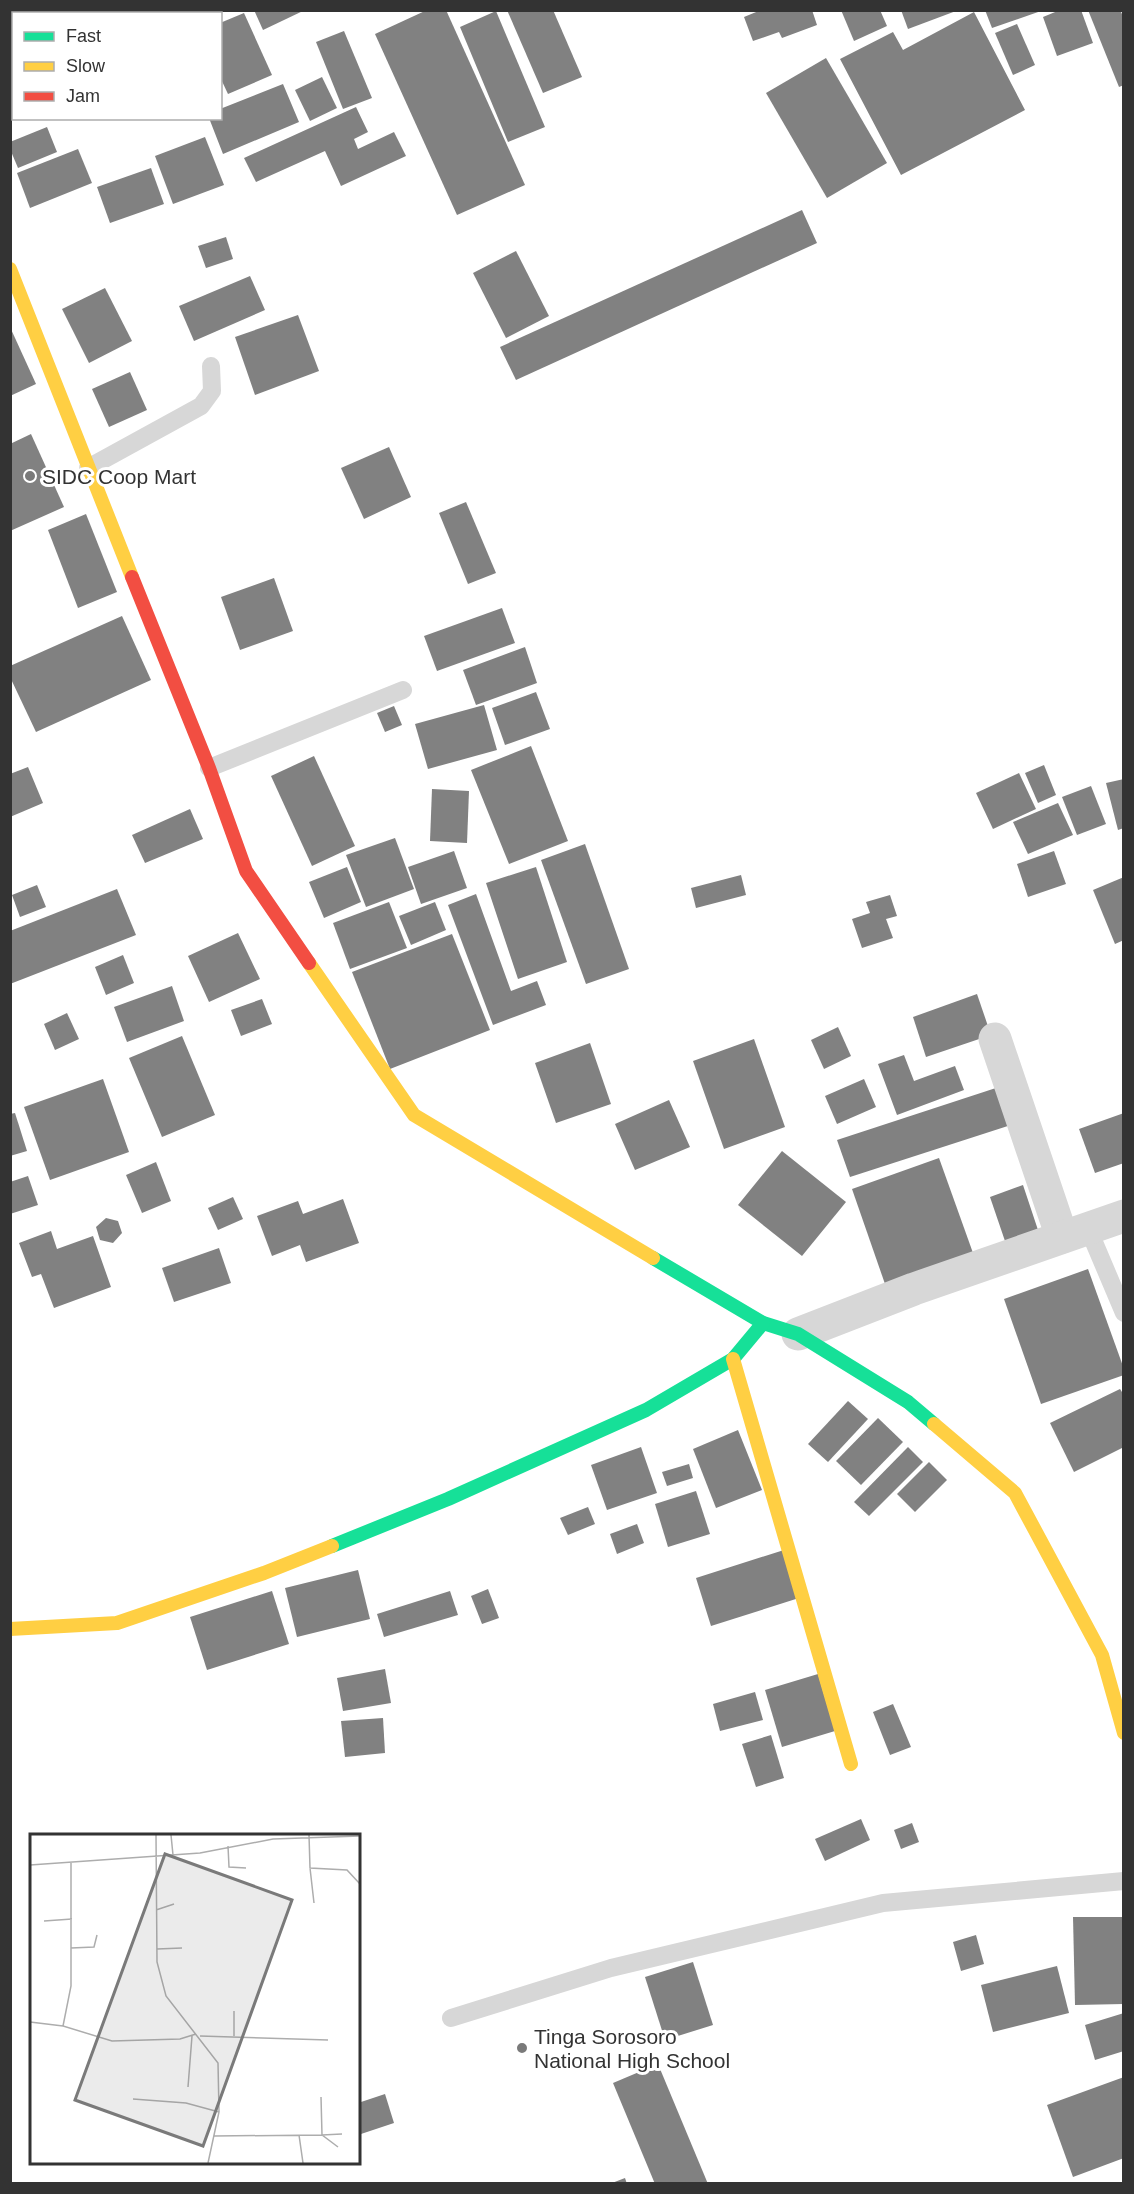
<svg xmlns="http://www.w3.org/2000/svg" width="1134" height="2194" font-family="Helvetica,sans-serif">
<rect width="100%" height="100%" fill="#fff"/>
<g fill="#818181">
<path d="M 144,10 L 178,10 L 179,14 L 145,14 Z"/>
<path d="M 254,10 L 305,10 L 263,30 Z"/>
<path d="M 427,10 L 446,10 L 525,185 L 457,215 L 375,34 Z"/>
<path d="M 507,10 L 553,10 L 582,77 L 543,93 Z"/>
<path d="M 761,10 L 812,10 L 817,25 L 782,38 L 779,32 L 753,41 L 744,17 Z"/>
<path d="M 841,10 L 880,10 L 887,26 L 854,41 Z"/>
<path d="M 901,10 L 956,10 L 956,11 L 908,29 Z"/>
<path d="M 985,10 L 1041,10 L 1041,11 L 992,28 Z"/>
<path d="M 1060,10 L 1081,10 L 1093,43 L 1057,56 L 1043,17 Z"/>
<path d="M 1088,10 L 1120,10 L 1124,18 L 1124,85 L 1119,87 Z"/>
<path d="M 496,11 L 545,127 L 508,142 L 460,27 Z"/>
<path d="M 974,12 L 1025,110 L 901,175 L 840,59 L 893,32 L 903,50 Z"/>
<path d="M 244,13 L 272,75 L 228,94 L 220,77 L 220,23 Z"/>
<path d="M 1017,24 L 1035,65 L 1013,75 L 995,33 Z"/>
<path d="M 344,31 L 372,98 L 343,109 L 316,42 Z"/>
<path d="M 826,58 L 887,163 L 827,198 L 766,93 Z"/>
<path d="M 322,77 L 337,108 L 310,121 L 295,90 Z"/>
<path d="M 283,84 L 299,122 L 223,154 L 209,118 L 220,118 L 220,109 Z"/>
<path d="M 356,107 L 368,132 L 354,139 L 358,149 L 394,132 L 406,156 L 341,186 L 325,151 L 256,182 L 244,158 Z"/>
<path d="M 47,127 L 57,152 L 18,168 L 10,149 L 10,142 Z"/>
<path d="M 205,137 L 224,185 L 173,204 L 155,156 Z"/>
<path d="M 78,149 L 92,183 L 30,208 L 17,173 Z"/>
<path d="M 151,168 L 164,204 L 110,223 L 97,187 Z"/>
<path d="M 802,210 L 817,243 L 516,380 L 500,347 Z"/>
<path d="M 226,237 L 233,259 L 206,268 L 198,246 Z"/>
<path d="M 516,251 L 549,316 L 506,338 L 473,273 Z"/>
<path d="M 250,276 L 265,310 L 194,341 L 179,306 Z"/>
<path d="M 105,288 L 132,341 L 89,363 L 62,309 Z"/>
<path d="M 298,315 L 319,371 L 255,395 L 235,337 Z"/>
<path d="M 10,327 L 36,384 L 10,396 Z"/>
<path d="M 130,372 L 147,410 L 109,427 L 92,389 Z"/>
<path d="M 31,434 L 64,507 L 10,531 L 10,444 Z"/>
<path d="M 389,447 L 411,497 L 364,519 L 341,468 Z"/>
<path d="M 466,502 L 496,573 L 468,584 L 439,513 Z"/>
<path d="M 86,514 L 117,592 L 78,608 L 48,530 Z"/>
<path d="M 274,578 L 293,631 L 240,650 L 221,597 Z"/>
<path d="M 502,608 L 515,643 L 437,671 L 424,636 Z"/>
<path d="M 122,616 L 151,680 L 36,732 L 10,677 L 10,666 Z"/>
<path d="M 525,647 L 537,683 L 476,705 L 463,670 Z"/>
<path d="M 536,692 L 550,729 L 505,745 L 492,708 Z"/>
<path d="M 484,705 L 497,750 L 428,769 L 415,724 Z"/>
<path d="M 394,706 L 402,725 L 385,732 L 377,713 Z"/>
<path d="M 531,746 L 568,841 L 509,864 L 471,770 Z"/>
<path d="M 314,756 L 355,846 L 312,866 L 271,776 Z"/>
<path d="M 1044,765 L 1056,795 L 1038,803 L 1025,773 Z"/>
<path d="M 28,767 L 43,803 L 10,817 L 10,774 Z"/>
<path d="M 1019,773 L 1036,809 L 993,829 L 976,793 Z"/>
<path d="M 1124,779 L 1124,828 L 1118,830 L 1106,783 Z"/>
<path d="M 1091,786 L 1106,824 L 1077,835 L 1062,797 Z"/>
<path d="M 432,789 L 469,791 L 467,843 L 430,841 Z"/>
<path d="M 1058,803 L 1073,835 L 1028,854 L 1013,822 Z"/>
<path d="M 190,809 L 203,839 L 145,863 L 132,835 Z"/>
<path d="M 395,838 L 414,889 L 366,907 L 346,855 Z"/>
<path d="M 585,844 L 629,969 L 586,984 L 541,860 Z"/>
<path d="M 454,851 L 467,888 L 421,904 L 408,867 Z"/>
<path d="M 1054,851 L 1066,884 L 1028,897 L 1017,864 Z"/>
<path d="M 347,867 L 361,902 L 324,918 L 309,882 Z"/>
<path d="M 536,867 L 567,962 L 518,979 L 486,883 Z"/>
<path d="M 741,875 L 746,895 L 696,908 L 691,888 Z"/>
<path d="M 1124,877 L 1124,940 L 1115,944 L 1093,890 Z"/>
<path d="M 37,885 L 46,907 L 20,917 L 12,895 Z"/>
<path d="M 117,889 L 136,935 L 10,984 L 10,931 Z"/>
<path d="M 476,894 L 511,991 L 537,981 L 546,1005 L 493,1025 L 448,905 Z"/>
<path d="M 890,895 L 897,916 L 886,919 L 893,938 L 862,948 L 852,919 L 870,913 L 866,902 Z"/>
<path d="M 389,902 L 407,948 L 350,969 L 333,923 Z"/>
<path d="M 435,902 L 446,930 L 411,945 L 399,916 Z"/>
<path d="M 238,933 L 260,979 L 209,1002 L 188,956 Z"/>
<path d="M 452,934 L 490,1030 L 390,1069 L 352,972 Z"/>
<path d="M 123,955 L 134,983 L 106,995 L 95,967 Z"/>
<path d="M 172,986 L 184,1021 L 127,1042 L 114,1007 Z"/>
<path d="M 977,994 L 991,1035 L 926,1057 L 913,1017 Z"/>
<path d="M 262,999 L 272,1024 L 241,1036 L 231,1010 Z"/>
<path d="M 67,1013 L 79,1039 L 55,1050 L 44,1024 Z"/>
<path d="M 838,1027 L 851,1056 L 824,1069 L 811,1040 Z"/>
<path d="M 182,1036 L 215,1115 L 162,1137 L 129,1058 Z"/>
<path d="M 754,1039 L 785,1127 L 724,1149 L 693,1061 Z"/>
<path d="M 590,1043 L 611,1104 L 556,1123 L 535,1063 Z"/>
<path d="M 904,1055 L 914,1081 L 955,1066 L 964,1090 L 897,1115 L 878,1064 Z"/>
<path d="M 103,1079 L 129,1152 L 50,1180 L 24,1107 Z"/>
<path d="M 864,1079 L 876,1107 L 837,1124 L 825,1096 Z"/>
<path d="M 1002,1086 L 1014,1124 L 850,1177 L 837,1140 Z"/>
<path d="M 669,1100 L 690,1147 L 635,1170 L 615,1124 Z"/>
<path d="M 15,1113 L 27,1151 L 10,1156 L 10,1114 Z"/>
<path d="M 1124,1113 L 1124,1163 L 1095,1173 L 1079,1129 Z"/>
<path d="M 782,1151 L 846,1202 L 802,1256 L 738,1205 Z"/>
<path d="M 939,1158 L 973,1253 L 885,1284 L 852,1189 Z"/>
<path d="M 156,1162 L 171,1201 L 142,1213 L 126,1175 Z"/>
<path d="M 28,1176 L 38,1205 L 10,1214 L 10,1182 Z"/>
<path d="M 1023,1185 L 1039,1233 L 1006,1244 L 990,1197 Z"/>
<path d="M 233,1197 L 243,1219 L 218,1230 L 208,1208 Z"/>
<path d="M 343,1199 L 359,1243 L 306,1262 L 300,1245 L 272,1256 L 257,1216 L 298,1201 L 303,1214 Z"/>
<path d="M 106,1218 L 118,1221 L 122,1233 L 113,1243 L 100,1240 L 96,1227 Z"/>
<path d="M 51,1231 L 57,1249 L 93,1236 L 111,1287 L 54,1308 L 41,1274 L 32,1277 L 19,1243 Z"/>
<path d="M 219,1248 L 231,1283 L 174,1302 L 162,1268 Z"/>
<path d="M 1088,1269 L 1124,1369 L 1124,1375 L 1041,1404 L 1004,1299 Z"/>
<path d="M 1120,1389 L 1124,1395 L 1124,1447 L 1074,1472 L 1050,1423 Z"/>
<path d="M 848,1401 L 868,1419 L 828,1462 L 808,1444 Z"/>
<path d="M 878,1418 L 903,1442 L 861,1485 L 836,1461 Z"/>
<path d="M 738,1430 L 762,1490 L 716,1508 L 693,1449 Z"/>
<path d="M 641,1447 L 657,1493 L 607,1510 L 591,1465 Z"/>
<path d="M 908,1447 L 923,1462 L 869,1516 L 854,1502 Z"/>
<path d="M 929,1462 L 947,1480 L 915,1512 L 897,1494 Z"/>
<path d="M 689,1464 L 693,1478 L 667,1486 L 662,1472 Z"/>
<path d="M 696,1491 L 710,1534 L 668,1547 L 655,1504 Z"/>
<path d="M 588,1507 L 595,1524 L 568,1535 L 560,1518 Z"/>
<path d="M 637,1524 L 644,1543 L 617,1554 L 610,1534 Z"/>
<path d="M 784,1550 L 799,1598 L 711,1626 L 696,1578 Z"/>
<path d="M 358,1570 L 370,1619 L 297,1637 L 285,1588 Z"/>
<path d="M 488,1589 L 499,1618 L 482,1624 L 471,1596 Z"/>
<path d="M 272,1591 L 289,1644 L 207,1670 L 190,1617 Z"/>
<path d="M 450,1591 L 458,1615 L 384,1637 L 377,1614 Z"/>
<path d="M 385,1669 L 391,1703 L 343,1711 L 337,1678 Z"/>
<path d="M 818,1674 L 835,1731 L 782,1747 L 765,1690 Z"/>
<path d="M 755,1692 L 763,1720 L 720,1731 L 713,1704 Z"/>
<path d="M 893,1704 L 911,1747 L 890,1755 L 873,1712 Z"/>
<path d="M 383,1718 L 385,1753 L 345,1757 L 341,1721 Z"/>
<path d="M 771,1735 L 784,1778 L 756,1787 L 742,1744 Z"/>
<path d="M 861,1819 L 870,1840 L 825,1861 L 815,1839 Z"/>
<path d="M 912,1823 L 919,1842 L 901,1849 L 894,1830 Z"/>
<path d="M 1073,1917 L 1124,1917 L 1124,2004 L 1075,2005 Z"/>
<path d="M 976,1935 L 984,1964 L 961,1971 L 953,1942 Z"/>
<path d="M 693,1962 L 713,2025 L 665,2040 L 645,1977 Z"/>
<path d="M 1057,1966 L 1069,2013 L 993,2032 L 981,1985 Z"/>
<path d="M 1124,2013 L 1124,2051 L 1095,2060 L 1085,2025 Z"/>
<path d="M 658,2064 L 708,2184 L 655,2184 L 613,2083 Z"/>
<path d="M 1124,2077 L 1124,2158 L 1073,2177 L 1047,2105 Z"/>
<path d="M 385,2094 L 394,2123 L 358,2135 L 358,2103 Z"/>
<path d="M 625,2178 L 627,2184 L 612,2184 L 612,2183 Z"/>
</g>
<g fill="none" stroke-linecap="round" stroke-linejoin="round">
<g stroke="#d7d7d7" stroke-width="18">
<path d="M 88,468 L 201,406 L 212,391 L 211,366"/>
<path d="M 209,768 L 403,690"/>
<path d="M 1088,1228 L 1124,1313"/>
<path d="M 451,2018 L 611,1968 L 883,1903 L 1124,1881"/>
</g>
<g stroke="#d7d7d7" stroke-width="33">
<path d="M 995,1039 L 1062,1237"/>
<path d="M 798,1334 L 914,1289 L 1124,1216"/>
</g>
<g stroke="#16e098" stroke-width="14">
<path d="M 653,1258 L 763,1323 L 798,1334 L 908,1402 L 934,1424"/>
<path d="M 332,1546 L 448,1499 L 646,1410 L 733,1359 L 763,1323"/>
</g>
<g stroke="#ffcf43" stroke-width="14">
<path d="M 10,269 L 132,577"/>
<path d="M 309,963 L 414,1115 L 653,1258"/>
<path d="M 733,1359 L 851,1764"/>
<path d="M 934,1424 L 1015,1493 L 1102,1655 L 1124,1733"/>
<path d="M 10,1629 L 117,1623 L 264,1573 L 332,1546"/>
</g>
<path stroke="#f24e42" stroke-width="14" d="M 132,577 L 209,768 L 246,871 L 309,963"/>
</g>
<g fill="#7a7a7a" stroke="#fff" stroke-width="2">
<circle cx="30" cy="476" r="6"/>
<circle cx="522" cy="2048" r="6"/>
</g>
<g text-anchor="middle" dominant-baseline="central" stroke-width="6" stroke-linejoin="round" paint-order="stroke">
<g font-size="21" fill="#333" stroke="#fff" text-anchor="start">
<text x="42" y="476">SIDC Coop Mart</text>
<text x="534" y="2036">Tinga Sorosoro<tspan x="534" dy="24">National High School</tspan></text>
</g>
</g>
<g transform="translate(30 1834)">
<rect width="330" height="330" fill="#fff"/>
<path fill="none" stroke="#adadad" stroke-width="1.5" d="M 126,1 L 127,128 L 136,162 L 188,229 L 189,278 L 178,329M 141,1 L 143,21M 279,1 L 280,34 L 317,36 L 330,50M 198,12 L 199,33 L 216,34M 41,29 L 41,152 L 33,192 L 82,207 L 150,205 L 166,200M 0,31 L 170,19 L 243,5 L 330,2M 280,34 L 284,69M 126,76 L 144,70M 14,87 L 42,85M 41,114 L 64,113 L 67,101M 127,115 L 152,114M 0,188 L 33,192M 170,202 L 298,206M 204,202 L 204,177M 158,253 L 162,202M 291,263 L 292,301 L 312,300M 103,265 L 156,269 L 189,278M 269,301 L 273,329M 184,302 L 292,301 L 308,313"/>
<path fill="#7a7a7a" fill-opacity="0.15" stroke="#7a7a7a" stroke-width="3" d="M 135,20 L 262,66 L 173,312 L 45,266 Z"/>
<rect width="330" height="330" fill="none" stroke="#333" stroke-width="3"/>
</g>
<rect width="1134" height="2194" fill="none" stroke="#333333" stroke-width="24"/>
<rect x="12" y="12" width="210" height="108" fill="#ffffff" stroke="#adadad" stroke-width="1.5"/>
<rect x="24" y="32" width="30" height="9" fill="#16e098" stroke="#adadad" stroke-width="1.5"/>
<text x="66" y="42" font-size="18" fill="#333333">Fast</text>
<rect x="24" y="62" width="30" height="9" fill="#ffcf43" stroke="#adadad" stroke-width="1.5"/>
<text x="66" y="72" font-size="18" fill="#333333">Slow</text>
<rect x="24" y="92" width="30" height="9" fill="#f24e42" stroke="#adadad" stroke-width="1.5"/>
<text x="66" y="102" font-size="18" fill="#333333">Jam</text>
</svg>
